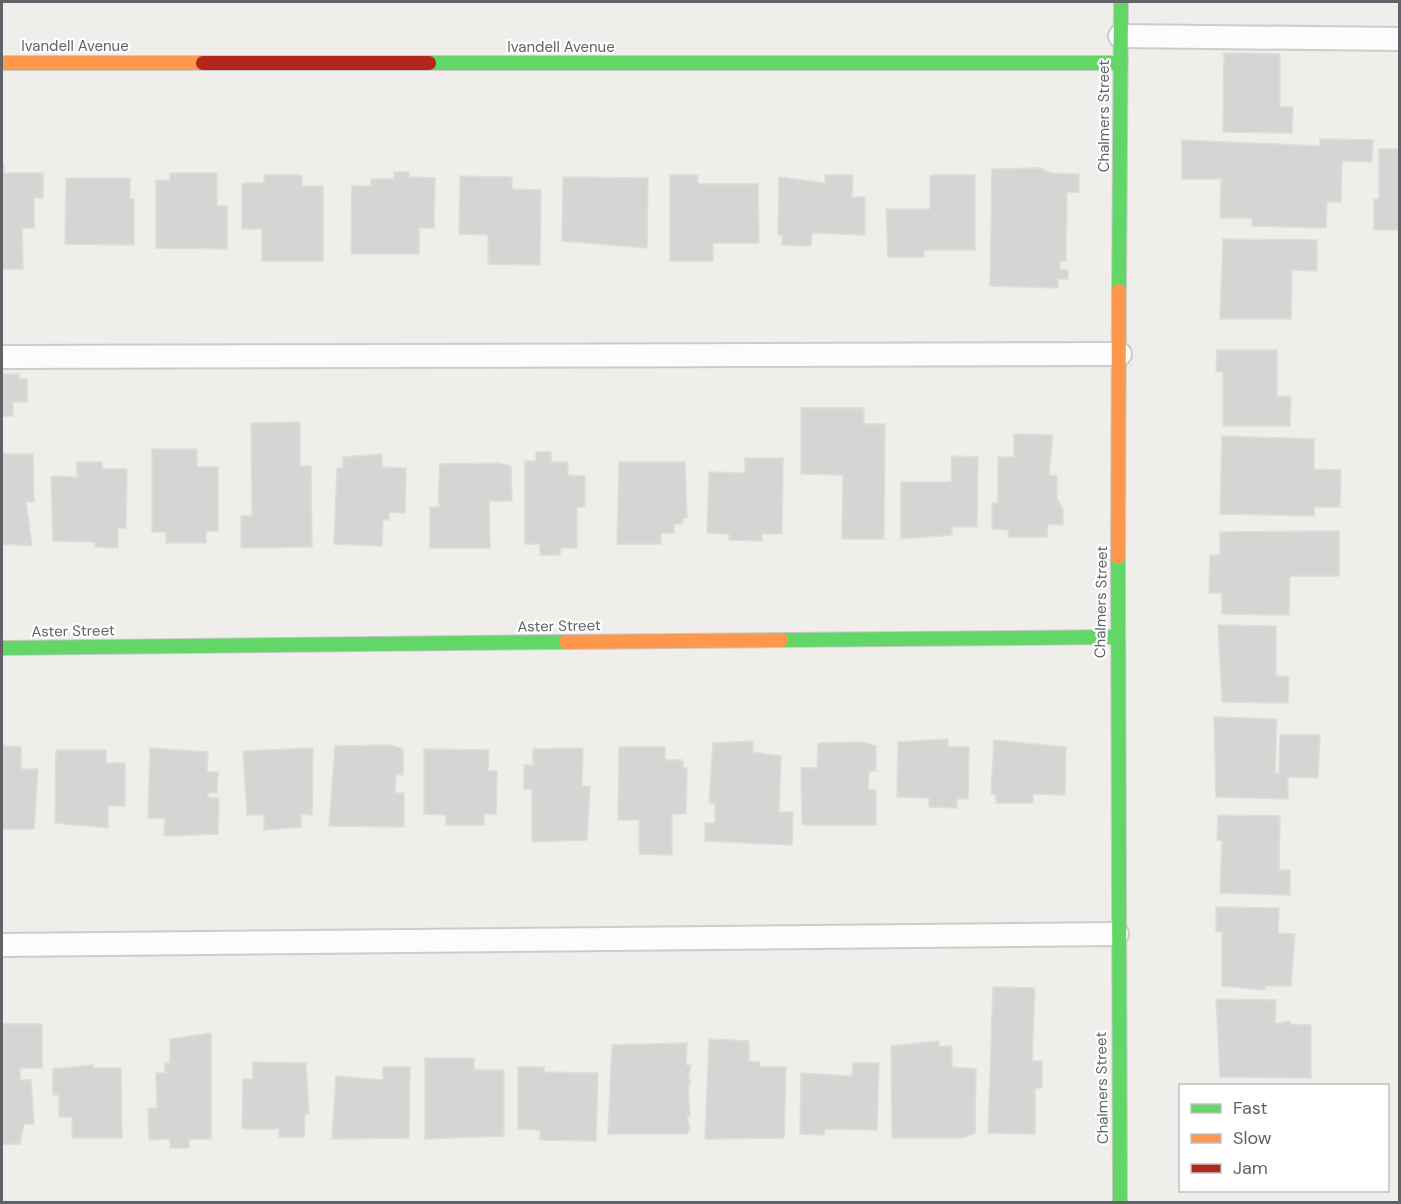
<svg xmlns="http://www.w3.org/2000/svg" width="1401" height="1204" font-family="'DM Sans',sans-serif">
<rect width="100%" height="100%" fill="#efeeea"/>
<g fill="#d6d5d3" stroke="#deddd9" stroke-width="1.5">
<path d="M 1224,53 L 1280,54 L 1280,107 L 1293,107 L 1292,133 L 1223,132 Z"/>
<path d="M 1320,139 L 1373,140 L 1372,162 L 1342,161 L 1341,202 L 1327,202 L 1326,228 L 1252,226 L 1252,218 L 1220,218 L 1221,179 L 1182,179 L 1182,140 L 1320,146 Z"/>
<path d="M 1379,149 L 1400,149 L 1400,230 L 1374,230 L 1374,199 L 1379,199 Z"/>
<path d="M 2,165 L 4,165 L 4,173 L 43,173 L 43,198 L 34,198 L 34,228 L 22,228 L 23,269 L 2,269 Z"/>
<path d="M 1039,168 L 1051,173 L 1079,174 L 1079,192 L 1067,192 L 1066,261 L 1060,261 L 1060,270 L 1068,270 L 1068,279 L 1058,279 L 1058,288 L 990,286 L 992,169 Z"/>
<path d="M 394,172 L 409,172 L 409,177 L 435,178 L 434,228 L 419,228 L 419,254 L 351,254 L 352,186 L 371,186 L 371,179 L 394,179 Z"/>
<path d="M 170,173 L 217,173 L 217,206 L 227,206 L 227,249 L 156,248 L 156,180 L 170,181 Z"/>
<path d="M 264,175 L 302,175 L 302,186 L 323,186 L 323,261 L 262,261 L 262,229 L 242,229 L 242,183 L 264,183 Z"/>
<path d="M 670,175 L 698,175 L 698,184 L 758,184 L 759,243 L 713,243 L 713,261 L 670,261 Z"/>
<path d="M 825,175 L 853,175 L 852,197 L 865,197 L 865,235 L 812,233 L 811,246 L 782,245 L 782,235 L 778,235 L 779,177 L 825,183 Z"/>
<path d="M 930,175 L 975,175 L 975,250 L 924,250 L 924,257 L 888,257 L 886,209 L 930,209 Z"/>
<path d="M 460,176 L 512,177 L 512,189 L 541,190 L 540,265 L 488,264 L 488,235 L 459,234 Z"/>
<path d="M 563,177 L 648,178 L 647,248 L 562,241 Z"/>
<path d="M 66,178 L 130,178 L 130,199 L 134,199 L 134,245 L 65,244 Z"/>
<path d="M 1223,239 L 1317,240 L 1317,271 L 1292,270 L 1291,319 L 1220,319 Z"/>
<path d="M 1217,350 L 1277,350 L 1277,396 L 1291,397 L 1290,426 L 1223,426 L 1223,372 L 1216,372 Z"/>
<path d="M 2,374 L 19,374 L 19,379 L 27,379 L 27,402 L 13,402 L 13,416 L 2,416 Z"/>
<path d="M 801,408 L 864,408 L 864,424 L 885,424 L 884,539 L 842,539 L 843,475 L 801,474 Z"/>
<path d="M 300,422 L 300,466 L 311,466 L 312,547 L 241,548 L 241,516 L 252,516 L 251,423 Z"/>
<path d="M 1014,434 L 1053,435 L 1049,475 L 1057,476 L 1057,499 L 1063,509 L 1063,525 L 1048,524 L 1047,537 L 1008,537 L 1009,530 L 992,529 L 992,503 L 998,503 L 998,457 L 1014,457 Z"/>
<path d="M 1222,436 L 1314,439 L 1314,469 L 1341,470 L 1340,507 L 1314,507 L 1314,516 L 1220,514 Z"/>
<path d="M 152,449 L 197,449 L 197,467 L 218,467 L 218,531 L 206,531 L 206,543 L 166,543 L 166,532 L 152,532 Z"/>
<path d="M 536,452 L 551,452 L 551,462 L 568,462 L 568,475 L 585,476 L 585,507 L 577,507 L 577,548 L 560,548 L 560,555 L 540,555 L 540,544 L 525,544 L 525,461 L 536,461 Z"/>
<path d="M 2,454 L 33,454 L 34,502 L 26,502 L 32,546 L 2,544 Z"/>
<path d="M 382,454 L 382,467 L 406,468 L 405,513 L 389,512 L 389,520 L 383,520 L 382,546 L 334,544 L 337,468 L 343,468 L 343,457 Z"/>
<path d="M 952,456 L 978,457 L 977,527 L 952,527 L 952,535 L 901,539 L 901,482 L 951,482 Z"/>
<path d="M 745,458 L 783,458 L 782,534 L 762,534 L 762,541 L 729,540 L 729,534 L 707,533 L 709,472 L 745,473 Z"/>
<path d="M 77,462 L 102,462 L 102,469 L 127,469 L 126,528 L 118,528 L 118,548 L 95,547 L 95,542 L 53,541 L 51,476 L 77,477 Z"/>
<path d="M 619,462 L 685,462 L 687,518 L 683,518 L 683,524 L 674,524 L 674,533 L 661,533 L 661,544 L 617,544 Z"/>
<path d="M 496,463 L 511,466 L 512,501 L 489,501 L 490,548 L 430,548 L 430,507 L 441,507 L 438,502 L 440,464 Z"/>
<path d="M 1339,531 L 1339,576 L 1290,576 L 1289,615 L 1222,614 L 1222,593 L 1209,593 L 1210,555 L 1220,555 L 1220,532 Z"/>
<path d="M 1218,625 L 1276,626 L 1276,676 L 1289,677 L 1288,703 L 1222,702 Z"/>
<path d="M 1214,717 L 1277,719 L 1275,773 L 1279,773 L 1280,735 L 1320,735 L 1318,778 L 1288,777 L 1288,799 L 1216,797 Z"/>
<path d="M 948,739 L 948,747 L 969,747 L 968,799 L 957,799 L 957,808 L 929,807 L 929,798 L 897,797 L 898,742 Z"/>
<path d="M 994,740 L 1066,747 L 1065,795 L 1033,794 L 1033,803 L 996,803 L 996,795 L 991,794 Z"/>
<path d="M 753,741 L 753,752 L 781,756 L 779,812 L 793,812 L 792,845 L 705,841 L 705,823 L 715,823 L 715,803 L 709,803 L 713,743 Z"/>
<path d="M 862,742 L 876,746 L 876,771 L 869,771 L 868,790 L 876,790 L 876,825 L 802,825 L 801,768 L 817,768 L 818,743 Z"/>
<path d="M 390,745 L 403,749 L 403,775 L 396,775 L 395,793 L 404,793 L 404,827 L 329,826 L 335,746 Z"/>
<path d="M 2,746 L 21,747 L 21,769 L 38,769 L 34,829 L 2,829 Z"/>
<path d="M 619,747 L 665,747 L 665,760 L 683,760 L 683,768 L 687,768 L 686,814 L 672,814 L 672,855 L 639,854 L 639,820 L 618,820 Z"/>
<path d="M 150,748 L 208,752 L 207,772 L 218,772 L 217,793 L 208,793 L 208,798 L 219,798 L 218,834 L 164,836 L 165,819 L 148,818 Z"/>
<path d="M 313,748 L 312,815 L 301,814 L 301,827 L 264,830 L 264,815 L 247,815 L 243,751 Z"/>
<path d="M 583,748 L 582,786 L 590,786 L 587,840 L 532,842 L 532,789 L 524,789 L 524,765 L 533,765 L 533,749 Z"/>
<path d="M 424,749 L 489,750 L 488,771 L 497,771 L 496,814 L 484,814 L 484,825 L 446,825 L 446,815 L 424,814 Z"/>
<path d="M 56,750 L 106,750 L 106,763 L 125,763 L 125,806 L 108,806 L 108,828 L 55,823 Z"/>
<path d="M 1218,815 L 1280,816 L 1279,870 L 1290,870 L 1290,895 L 1220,893 L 1222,840 L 1217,840 Z"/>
<path d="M 1216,907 L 1279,908 L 1278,933 L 1295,934 L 1291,986 L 1265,986 L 1265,990 L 1222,986 L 1222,932 L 1216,932 Z"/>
<path d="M 993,987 L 1035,988 L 1032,1061 L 1042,1061 L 1042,1088 L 1035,1088 L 1035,1134 L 988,1133 Z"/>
<path d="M 1216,999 L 1276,1000 L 1275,1024 L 1290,1021 L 1290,1024 L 1311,1025 L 1311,1078 L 1220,1077 Z"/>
<path d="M 2,1024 L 42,1024 L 42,1068 L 20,1068 L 20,1080 L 31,1080 L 34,1124 L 24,1124 L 20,1144 L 2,1144 Z"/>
<path d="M 211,1033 L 211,1139 L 189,1139 L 189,1148 L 170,1148 L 170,1139 L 149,1140 L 148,1108 L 157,1108 L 156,1073 L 170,1073 L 165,1071 L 165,1063 L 170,1063 L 170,1039 Z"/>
<path d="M 709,1039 L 749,1041 L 749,1061 L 760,1062 L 760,1067 L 786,1067 L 784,1138 L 705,1139 Z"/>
<path d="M 939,1041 L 939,1046 L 952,1046 L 952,1067 L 976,1069 L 975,1133 L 963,1138 L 892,1138 L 891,1046 Z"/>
<path d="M 687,1043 L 686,1065 L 691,1065 L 688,1080 L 691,1080 L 688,1088 L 690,1116 L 687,1116 L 690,1129 L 687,1134 L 608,1134 L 612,1045 Z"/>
<path d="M 425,1058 L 474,1058 L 474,1070 L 504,1070 L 504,1136 L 425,1139 Z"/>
<path d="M 253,1062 L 306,1063 L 309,1114 L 305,1114 L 304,1137 L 279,1137 L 279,1129 L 242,1129 L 243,1079 L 253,1080 Z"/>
<path d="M 853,1063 L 879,1063 L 877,1130 L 825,1129 L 824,1135 L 800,1134 L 801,1073 L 852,1076 Z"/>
<path d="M 93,1065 L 93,1068 L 121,1068 L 122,1138 L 72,1138 L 72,1117 L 59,1117 L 59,1095 L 53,1095 L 53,1069 Z"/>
<path d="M 383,1067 L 410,1067 L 409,1138 L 332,1139 L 336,1076 L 383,1080 Z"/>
<path d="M 518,1067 L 544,1067 L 544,1072 L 598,1073 L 596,1141 L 540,1140 L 540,1130 L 518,1129 Z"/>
</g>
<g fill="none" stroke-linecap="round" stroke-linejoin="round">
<g stroke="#cbcccc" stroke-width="26">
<g id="lane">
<path d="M 1120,36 L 1400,39"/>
<path d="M 2,357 L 1120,354"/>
<path d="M 2,945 L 1117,934"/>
</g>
</g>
<g stroke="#cacacb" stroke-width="16">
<g id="fast">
<path d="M 429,63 L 1121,63"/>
<path d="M 1119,291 L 1121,2"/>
<path d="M 1118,557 L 1120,1202"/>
<path d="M 781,640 L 1117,637"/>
<path d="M 2,648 L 566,642"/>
</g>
</g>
<g stroke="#cacacb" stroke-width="16">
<g id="slow">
<path d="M 2,63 L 203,63"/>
<path d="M 1118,557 L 1119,291"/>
<path d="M 566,642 L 781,640"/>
</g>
</g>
<g stroke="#cacacb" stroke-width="16">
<path id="jam" d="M 203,63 L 429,63"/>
</g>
<use href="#lane" stroke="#fdfcfc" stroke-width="22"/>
<use href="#fast" stroke="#63d668" stroke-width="14"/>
<use href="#slow" stroke="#ff974d" stroke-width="14"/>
<use href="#jam" stroke="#b3261e" stroke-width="14"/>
</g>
<g text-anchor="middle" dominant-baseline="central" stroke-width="4.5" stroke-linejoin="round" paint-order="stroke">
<g font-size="15" fill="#5f6368" stroke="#fff">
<text x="75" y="46">Ivandell Avenue</text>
<text x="561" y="47">Ivandell Avenue</text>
<text transform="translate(1104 116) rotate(-90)">Chalmers Street</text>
<text transform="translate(1101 602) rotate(-89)">Chalmers Street</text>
<text transform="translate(559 626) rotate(-1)">Aster Street</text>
<text transform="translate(73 631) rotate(-1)">Aster Street</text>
<text transform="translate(1102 1088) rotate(-91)">Chalmers Street</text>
</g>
</g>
<rect width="1401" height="1204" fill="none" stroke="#5f6368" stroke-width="6"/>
<rect x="1179" y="1084" width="210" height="108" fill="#ffffff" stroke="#bfc1c3" stroke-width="1.5"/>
<rect x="1191" y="1104" width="30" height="9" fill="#63d668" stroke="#bfc1c3" stroke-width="1.5"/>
<text x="1233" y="1114" font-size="18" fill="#5f6368">Fast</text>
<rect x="1191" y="1134" width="30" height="9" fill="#ff974d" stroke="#bfc1c3" stroke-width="1.5"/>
<text x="1233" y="1144" font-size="18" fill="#5f6368">Slow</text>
<rect x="1191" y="1164" width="30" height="9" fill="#b3261e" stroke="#bfc1c3" stroke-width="1.5"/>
<text x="1233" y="1174" font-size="18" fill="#5f6368">Jam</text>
</svg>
